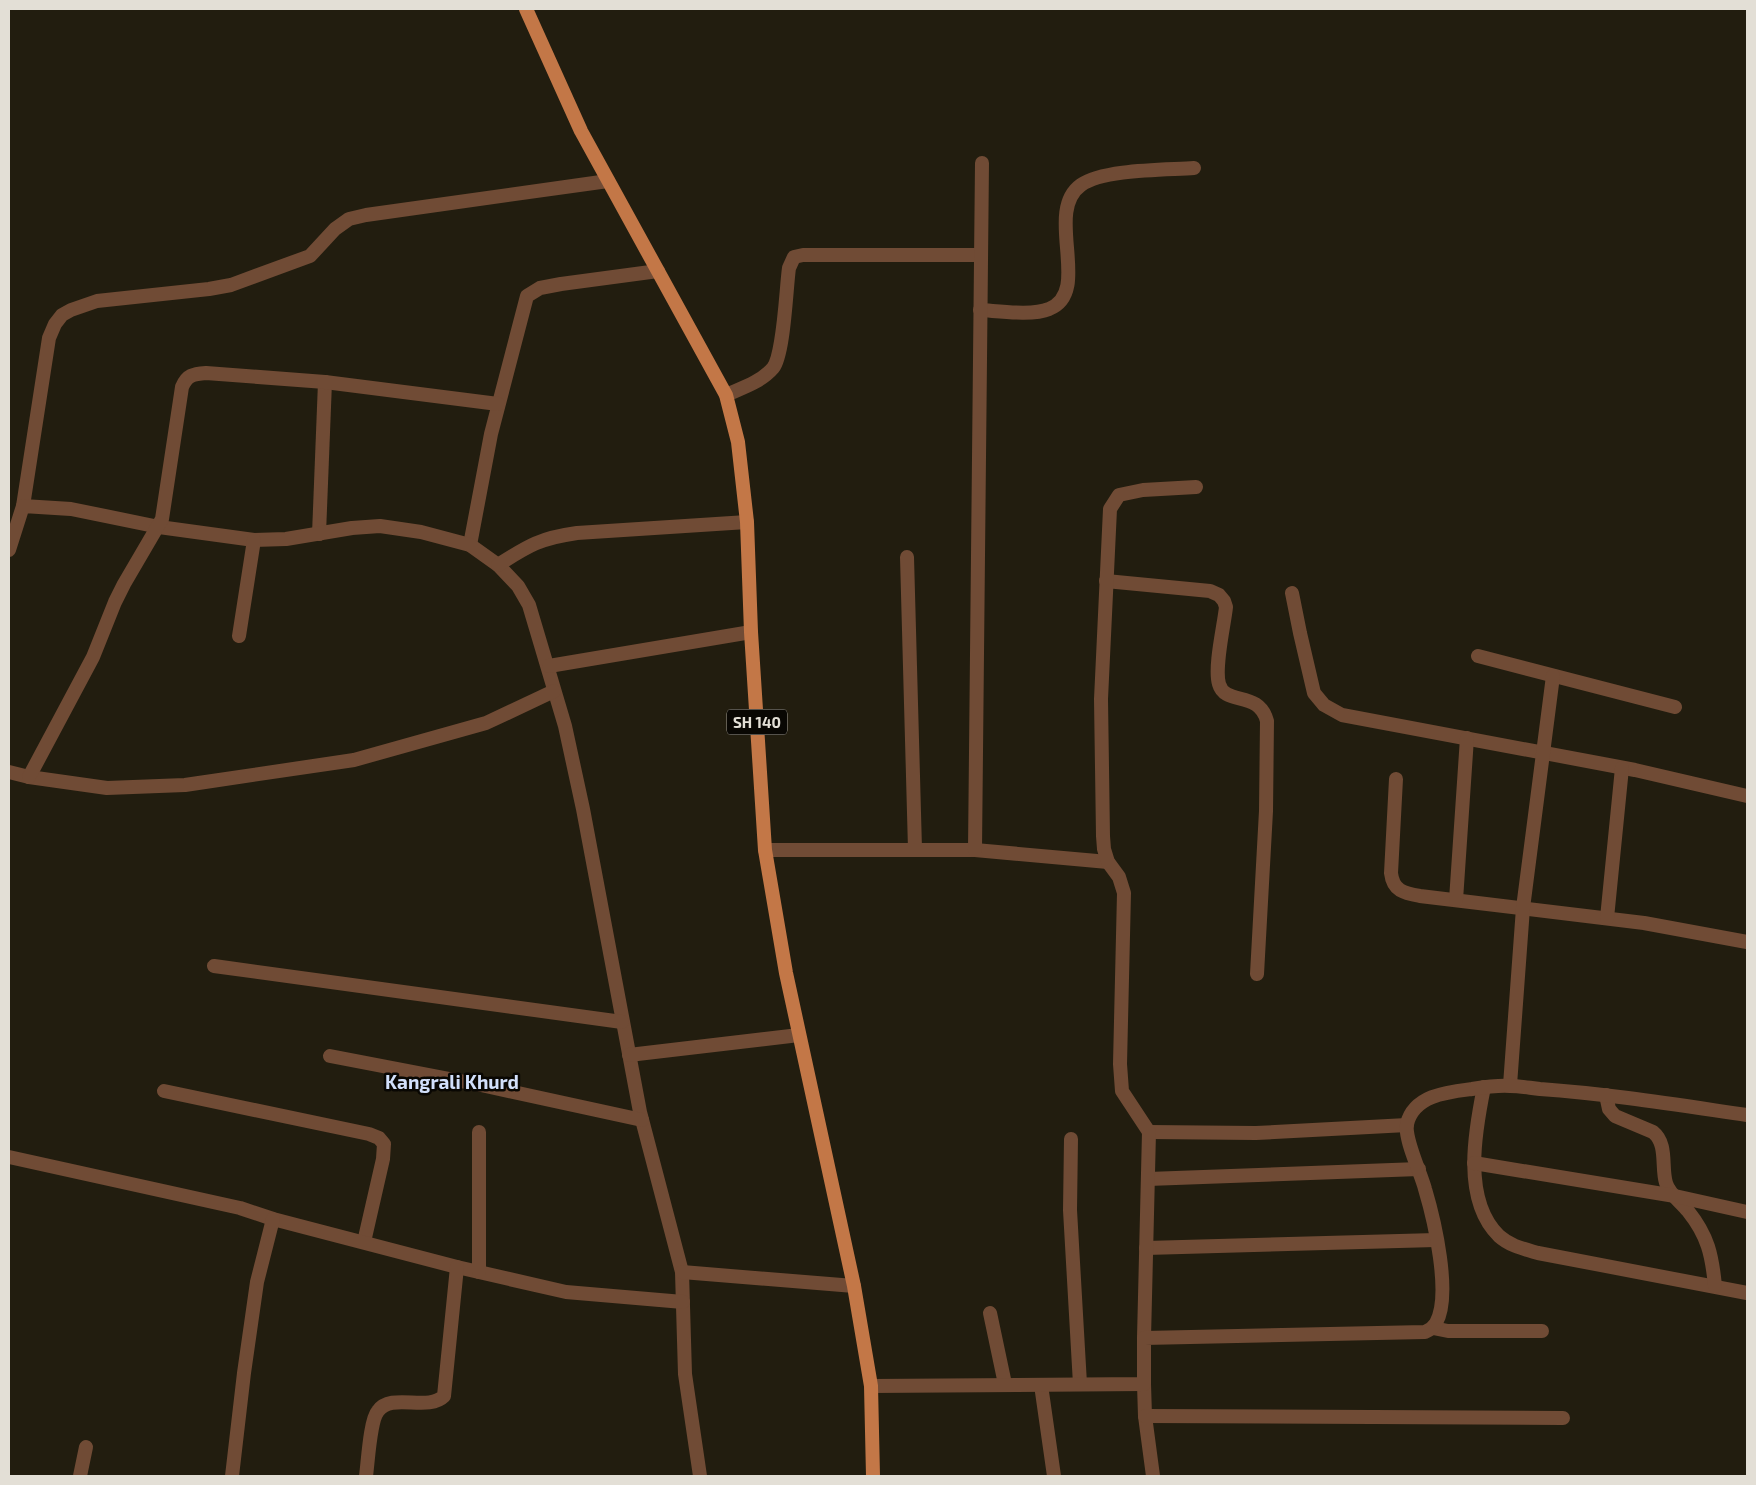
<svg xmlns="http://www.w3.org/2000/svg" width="1756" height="1485" font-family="'Exo 2',sans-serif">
<rect width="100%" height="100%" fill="#221d0f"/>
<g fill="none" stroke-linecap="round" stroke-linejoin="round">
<g stroke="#704b35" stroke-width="14">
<path d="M 980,310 C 998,311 1033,316 1049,309 C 1093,292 1043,212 1081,185 C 1103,169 1166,170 1194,168"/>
<path d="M 726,395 C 742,388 761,382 773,368 C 784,354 786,289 789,268 L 794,257 L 803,255 L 981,255"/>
<path d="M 23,506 L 49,338 L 55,324 L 62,315 L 71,310 L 97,301 L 209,289 L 231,285 L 310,256 L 335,229 L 349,219 L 366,215 L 608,181"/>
<path d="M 319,534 L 325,382"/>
<path d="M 470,545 L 491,434 L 527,296 L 540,288 L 561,284 L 658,271"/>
<path d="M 9,550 L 23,506 L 71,509 L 159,527 L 254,540 L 286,539 L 352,528 L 380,526 L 421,532 L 470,545 L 498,565 L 518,586 L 529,605 L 565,726 L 583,809 L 640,1112 L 682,1272 L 685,1374 L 700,1476"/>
<path d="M 907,557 L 915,849"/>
<path d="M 498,565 C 529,545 541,538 577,533 L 747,522"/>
<path d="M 1106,581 L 1210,591 L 1219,595 L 1224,601 L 1226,607 C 1224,626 1214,667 1219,684 C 1225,706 1259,690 1267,721 L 1266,811 L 1257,974"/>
<path d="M 1292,593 L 1300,633 L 1314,693 L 1324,705 L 1342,715 L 1635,770 L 1747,796"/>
<path d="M 239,636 L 254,540"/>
<path d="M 1478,656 L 1675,707"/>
<path d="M 549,666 L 751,632"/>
<path d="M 9,772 L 29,777 L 107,788 L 185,785 L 354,760 L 486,723 L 554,691"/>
<path d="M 29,777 L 93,657 L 115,602 L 124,584 L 162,519 L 182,387 C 187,375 193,374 206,373 L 325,382 L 498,404"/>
<path d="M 1396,779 L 1391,873 C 1393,891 1404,893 1420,896 L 1644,923 L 1747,942"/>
<path d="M 765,850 L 975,850 L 1108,862"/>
<path d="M 975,850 L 982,163"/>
<path d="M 1456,900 L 1467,738"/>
<path d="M 1607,918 L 1622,768"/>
<path d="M 214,966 L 622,1022"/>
<path d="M 629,1055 L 799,1035"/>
<path d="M 330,1056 L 481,1085 L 642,1120"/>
<path d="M 1510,1085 L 1523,908 L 1553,676"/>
<path d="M 1484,1087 C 1475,1131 1462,1200 1499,1236 C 1510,1246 1524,1249 1538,1253 L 1747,1293"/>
<path d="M 164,1091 L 369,1134 L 379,1138 L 384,1144 L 383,1159 L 364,1242"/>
<path d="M 1606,1095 L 1609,1109 L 1615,1116 L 1653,1132 C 1668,1144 1661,1167 1666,1183 C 1669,1194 1681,1202 1688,1211 C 1708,1236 1712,1255 1715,1286"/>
<path d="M 1149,1132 L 1256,1133 L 1407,1125"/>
<path d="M 1071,1139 L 1070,1210 L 1080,1384"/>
<path d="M 9,1157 L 240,1208 L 273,1219 L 457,1267 L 566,1292 L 683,1302"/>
<path d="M 1474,1163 L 1675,1196 L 1747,1212"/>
<path d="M 1148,1179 L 1419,1169"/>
<path d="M 1146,1248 L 1436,1240"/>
<path d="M 479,1272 L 479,1132"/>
<path d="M 682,1272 L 854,1286"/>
<path d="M 990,1313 L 1005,1384"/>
<path d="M 1433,1328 L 1448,1331 L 1542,1331"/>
<path d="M 1144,1338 L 1149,1132 L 1122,1091 L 1120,1064 L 1124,893 L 1119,877 L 1108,862 L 1104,849 L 1103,836 L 1101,699 L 1110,509 L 1119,495 L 1143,490 L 1196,487"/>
<path d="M 1144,1384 L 1145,1416 L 1153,1476"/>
<path d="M 1041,1385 L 1054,1476"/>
<path d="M 871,1386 L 1144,1384 L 1144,1338 L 1425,1332 C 1430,1330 1433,1328 1436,1323 C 1452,1295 1434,1219 1425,1189 C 1421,1173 1404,1139 1407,1124 C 1414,1095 1448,1092 1472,1089 C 1485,1087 1498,1085 1510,1086 C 1520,1086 1530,1088 1540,1089 C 1610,1094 1678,1105 1747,1115"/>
<path d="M 1145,1416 L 1563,1418"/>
<path d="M 80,1476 L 86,1447"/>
<path d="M 232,1476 L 244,1373 L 257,1282 L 273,1219"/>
<path d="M 366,1476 C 368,1462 370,1420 378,1411 C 391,1392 428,1412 444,1396 L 457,1267"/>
</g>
<path stroke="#c37747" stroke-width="14" d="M 526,9 L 581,131 L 726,395 L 738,442 L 747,522 L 751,632 L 765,850 L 786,973 L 854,1286 L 871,1386 L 873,1476"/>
</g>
<g text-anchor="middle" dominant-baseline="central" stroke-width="5" stroke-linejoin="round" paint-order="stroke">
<rect fill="#090703" stroke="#a29e97" stroke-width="1" x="727" y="709.5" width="60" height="25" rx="4"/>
<g font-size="15" font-weight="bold" fill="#e3dfd6">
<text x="757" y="722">SH 140</text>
</g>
<g font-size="19" font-weight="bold" fill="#d2e0fb" stroke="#090703">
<text x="452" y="1081">Kangrali Khurd</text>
</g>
</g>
<rect width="1756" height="1485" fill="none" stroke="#e3dfd6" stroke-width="20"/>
</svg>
